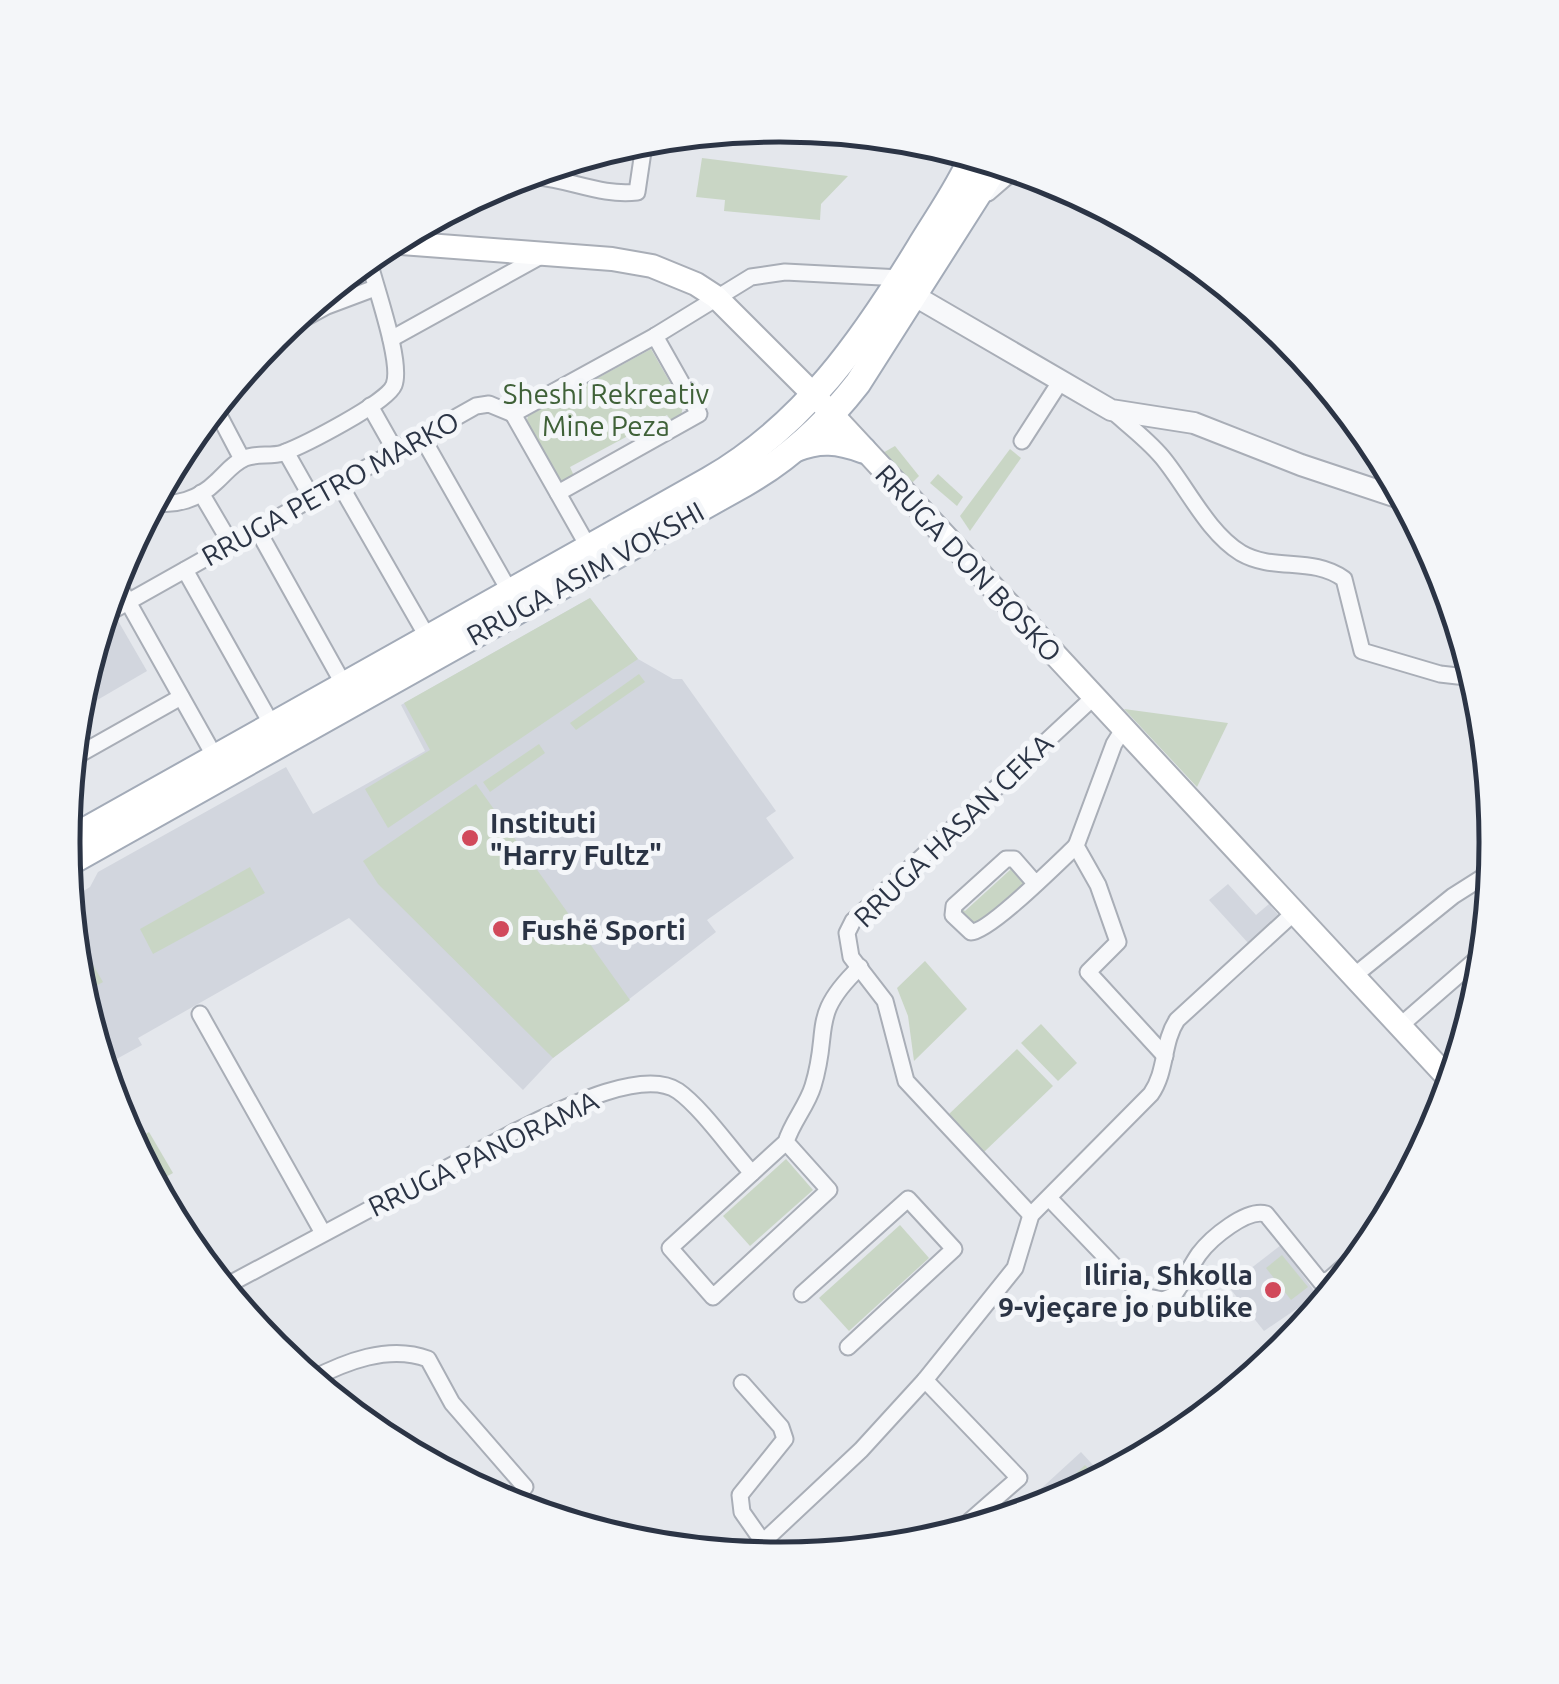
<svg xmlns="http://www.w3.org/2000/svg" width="1559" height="1684" font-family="Ubuntu,sans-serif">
<rect width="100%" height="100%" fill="#e4e7ec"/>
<g fill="#d2d6de">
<path d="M 590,598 L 638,659 L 673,679 L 682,679 L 776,811 L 766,818 L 794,858 L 707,920 L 716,932 L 553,1058 L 523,1090 L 349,918 L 138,1038 L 142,1045 L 102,1067 L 76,981 L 68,896 L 72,898 L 90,887 L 98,872 L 286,767 L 313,814 L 425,751 L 401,705 Z"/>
<path d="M 117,619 L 147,671 L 75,713 L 98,630 Z"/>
<path d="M 1228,884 L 1256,915 L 1269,904 L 1279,916 L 1249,944 L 1209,900 Z"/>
<path d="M 1281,1245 L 1317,1295 L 1264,1331 L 1228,1286 Z"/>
<path d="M 1081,1452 L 1104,1477 L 1053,1505 L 1009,1518 Z"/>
</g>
<g fill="#c9d6c5">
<path d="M 702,158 L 848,176 L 821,204 L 820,220 L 724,211 L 725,200 L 696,197 Z"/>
<path d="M 651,349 L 683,405 L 681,417 L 672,422 L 667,415 L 570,467 L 574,476 L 563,482 L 558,480 L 526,424 L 528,416 Z"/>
<path d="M 895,446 L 919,476 L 910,485 L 881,454 Z"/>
<path d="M 1010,449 L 1021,458 L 970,531 L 960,516 Z"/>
<path d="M 938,474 L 963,497 L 957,506 L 930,483 Z"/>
<path d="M 590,598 L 638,659 L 388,828 L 365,789 L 430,750 L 404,703 Z"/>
<path d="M 639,674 L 645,682 L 576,730 L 570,723 Z"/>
<path d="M 1124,709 L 1228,723 L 1197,787 Z"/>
<path d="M 539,744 L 545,753 L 490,792 L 483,782 Z"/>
<path d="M 476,784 L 630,1000 L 553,1058 L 378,884 L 363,861 Z"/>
<path d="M 1008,863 L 1024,879 L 1024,883 L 973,928 L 958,910 L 961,908 L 965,911 L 1010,870 Z"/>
<path d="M 250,867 L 265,893 L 153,954 L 140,929 Z"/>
<path d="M 89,958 L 103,982 L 80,995 L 75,966 Z"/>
<path d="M 925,961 L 967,1009 L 914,1061 L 908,1016 L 897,988 Z"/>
<path d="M 1041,1024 L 1077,1063 L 1058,1081 L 1021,1043 Z"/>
<path d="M 1017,1049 L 1053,1086 L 984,1152 L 948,1115 Z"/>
<path d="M 149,1132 L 173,1173 L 153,1184 L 131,1142 Z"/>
<path d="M 786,1159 L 813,1190 L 750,1246 L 723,1216 Z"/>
<path d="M 900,1225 L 929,1258 L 849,1331 L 819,1298 Z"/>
<path d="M 1282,1255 L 1308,1287 L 1291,1300 L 1266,1268 Z"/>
<path d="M 1085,1465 L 1099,1480 L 1069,1496 L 1061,1488 Z"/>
</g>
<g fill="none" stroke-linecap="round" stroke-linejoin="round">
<g stroke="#a9aeb7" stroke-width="19">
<g id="minor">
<path d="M 499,183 C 545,163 588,198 637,192 L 645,138"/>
<path d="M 988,193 L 1017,168"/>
<path d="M 272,336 L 327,306 L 375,288"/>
<path d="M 391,339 L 541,256"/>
<path d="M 370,406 L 396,452"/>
<path d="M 1111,410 C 1128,425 1148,440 1162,457 C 1187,487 1207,532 1241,553 C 1274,572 1312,556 1344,579 L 1362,651 L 1440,674 L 1475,678"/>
<path d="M 513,414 L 655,336 L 751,277 L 785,272 L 901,278"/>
<path d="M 513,414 L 589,548"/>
<path d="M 207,415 L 221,419 L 242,459"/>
<path d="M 422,437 L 510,592"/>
<path d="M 1022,441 L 1060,382"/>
<path d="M 286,452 L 312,498"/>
<path d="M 339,483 L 428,638"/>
<path d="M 201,493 L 231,544"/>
<path d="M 558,493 L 699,414 L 655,336"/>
<path d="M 152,502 C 175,507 199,499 216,482 C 226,473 233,463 245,458 C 257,453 271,457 283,453 C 304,445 387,403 394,385 C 403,362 374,284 368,257"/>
<path d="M 257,529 L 344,685"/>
<path d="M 185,570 L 272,725"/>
<path d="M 114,577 L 215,757"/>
<path d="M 103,616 L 476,406 L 489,404 L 513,414"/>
<path d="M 1124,728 L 1114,744 L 1076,846 L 1098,885 L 1118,942 L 1088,972 L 1165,1056"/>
<path d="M 71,759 L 181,697"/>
<path d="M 1035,883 L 1014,859 L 1006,859 L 954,906 L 953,915 L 971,932 C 989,932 1059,862 1076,846"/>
<path d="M 1355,975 L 1453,896 L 1494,870"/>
<path d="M 200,1014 L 323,1233"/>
<path d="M 1401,1025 L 1486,951"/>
<path d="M 786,1142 L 829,1190 L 713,1297 L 670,1248 L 786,1142 C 792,1122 807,1106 813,1086 C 831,1028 808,1017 860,967"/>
<path d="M 1049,1198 L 1143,1296 L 1163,1300 L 1173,1296 C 1183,1283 1190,1267 1199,1254 C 1211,1238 1247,1208 1266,1214 L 1321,1282 L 1330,1279 L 1378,1237"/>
<path d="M 1031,1215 L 906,1081 L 885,1001 L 851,957 L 847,933 L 853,921 L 1095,696"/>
<path d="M 222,1288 L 516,1131 C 552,1114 641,1066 678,1091 C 702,1108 731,1150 752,1173"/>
<path d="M 802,1294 L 908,1199 L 954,1249 L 848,1347"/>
<path d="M 310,1380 C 345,1362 389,1344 428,1359 L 452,1403 L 525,1487"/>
<path d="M 925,1380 L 1019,1478 L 955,1534"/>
<path d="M 742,1383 L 781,1427 L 785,1439 L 740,1495 L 742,1512 L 763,1542"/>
<path d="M 748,1556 L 861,1450 L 925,1380 L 1015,1268 L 1031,1215 L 1151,1094 C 1167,1071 1162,1043 1177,1020 L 1296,911"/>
</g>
</g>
<g stroke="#a9aeb7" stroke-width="24">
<path id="tertiary" d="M 915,296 L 1111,410 L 1194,423 L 1301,465 L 1406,500"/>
</g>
<g stroke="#a9aeb7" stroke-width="26">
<path id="secondary" d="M 388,242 L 612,259 L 652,266 L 696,284 L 716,297 L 815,396 L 1452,1082"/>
</g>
<g stroke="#a3abb8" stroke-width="29">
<g id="primary">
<path d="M 795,449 C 820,439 838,441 863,450"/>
<path d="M 63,843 L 709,480 C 804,425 863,340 919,248 C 937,218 959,188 973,155"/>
<path d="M 65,865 L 744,484 C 788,459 827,423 858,383 L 998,163"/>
</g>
</g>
<use href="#minor" stroke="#f7f8fa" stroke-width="15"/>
<use href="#tertiary" stroke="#f7f8fa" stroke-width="20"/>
<use href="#secondary" stroke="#fff" stroke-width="22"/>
<use href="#primary" stroke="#fff" stroke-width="25"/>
</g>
<g fill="#d1495b" stroke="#f4f6f9" stroke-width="4">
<circle cx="470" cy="838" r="10"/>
<circle cx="501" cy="929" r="10"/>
<circle cx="1273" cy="1290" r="10"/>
</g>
<g text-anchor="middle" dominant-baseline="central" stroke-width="10" stroke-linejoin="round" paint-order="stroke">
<g font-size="28" fill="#3f6138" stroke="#f4f6f9">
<text x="606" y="393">Sheshi Rekreativ<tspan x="606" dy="32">Mine Peza</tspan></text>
</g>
<g font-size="28" fill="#2b3445" stroke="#f4f6f9">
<text transform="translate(330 488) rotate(-29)">RRUGA PETRO MARKO</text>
<text transform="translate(969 563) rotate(47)">RRUGA DON BOSKO</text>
<text transform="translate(585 573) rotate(-29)">RRUGA ASIM VOKSHI</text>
<text transform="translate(953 830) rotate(-44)">RRUGA HASAN CEKA</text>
<text transform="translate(483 1153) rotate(-26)">RRUGA PANORAMA</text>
</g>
<g font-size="28" font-weight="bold" fill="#2b3445" stroke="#f4f6f9" text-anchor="start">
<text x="490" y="822">Instituti<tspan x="490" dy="32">"Harry Fultz"</tspan></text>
<text x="521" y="929">Fushë Sporti</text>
<text x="1253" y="1274" text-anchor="end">Iliria, Shkolla<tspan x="1253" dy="32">9-vjeçare jo publike</tspan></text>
</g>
</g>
<path d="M0 0H1559V1684H0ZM779 142H780A699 699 0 0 1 1479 841V843A699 699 0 0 1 780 1542H779A699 699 0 0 1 80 843V841A699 699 0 0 1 779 142Z" fill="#f4f6f9" fill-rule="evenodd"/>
<path fill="none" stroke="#2b3445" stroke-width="5" d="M779 142H780A699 699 0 0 1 1479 841V843A699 699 0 0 1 780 1542H779A699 699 0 0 1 80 843V841A699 699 0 0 1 779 142Z"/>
</svg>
